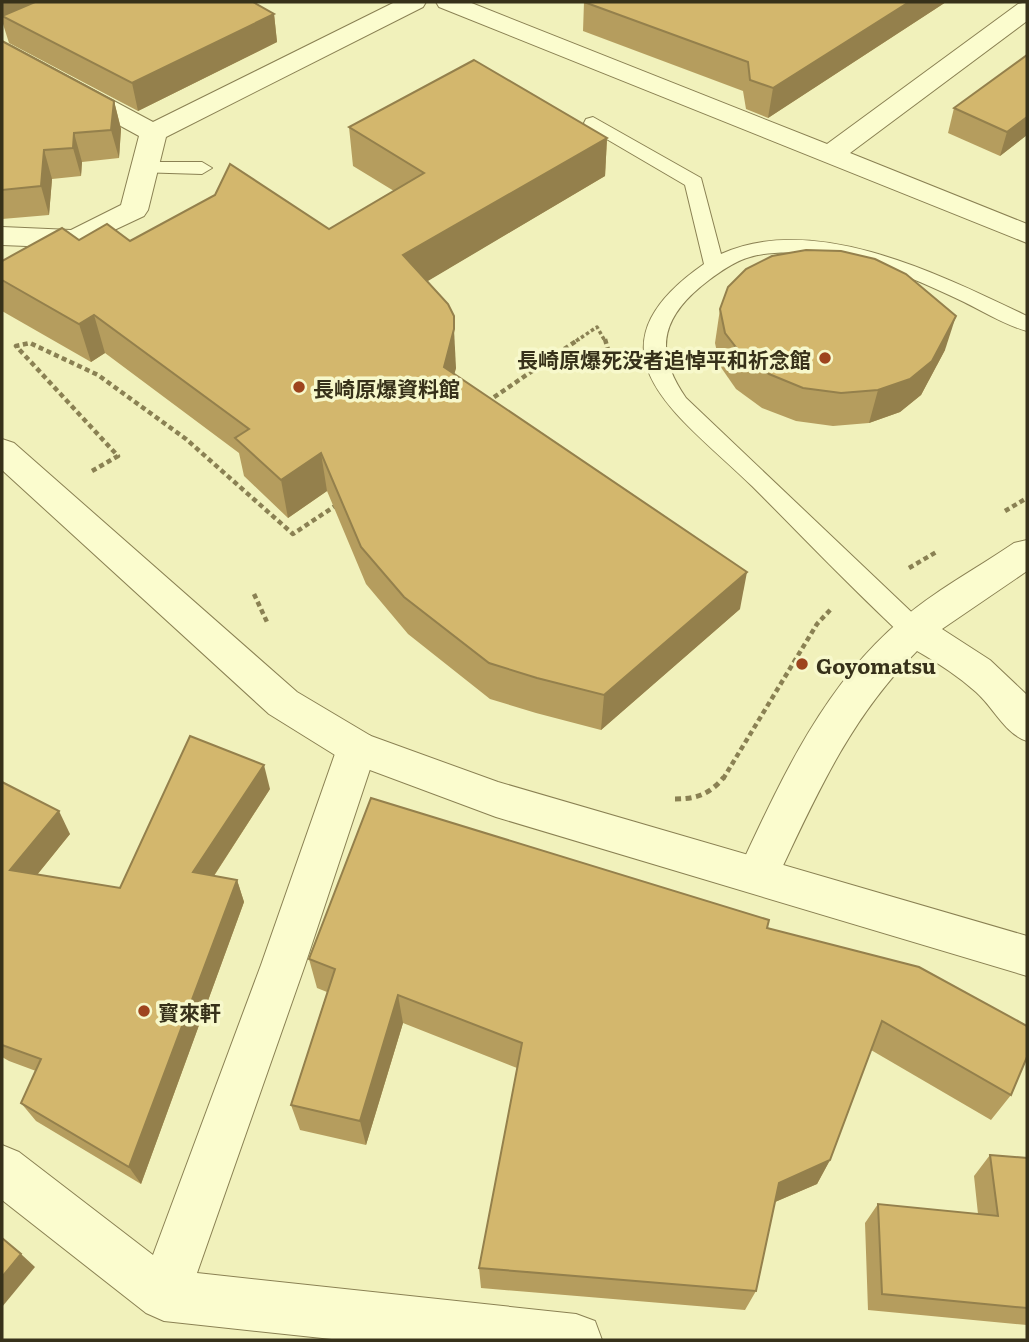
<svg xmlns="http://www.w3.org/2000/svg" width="1029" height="1342" font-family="Literata,'Noto Sans JP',serif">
<rect width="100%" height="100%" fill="#f1f1bb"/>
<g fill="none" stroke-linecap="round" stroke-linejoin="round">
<g stroke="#8a8153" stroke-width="2">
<g id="service">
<path d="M 593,117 L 701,178 L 721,254 C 815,211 943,276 1027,316 L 1027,331 C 1005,325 984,312 964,302 C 926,284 887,266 845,258 C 819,253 775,249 750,257 C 735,261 721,271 709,280 C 664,314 651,348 686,398 L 923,623 L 927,630 L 923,637 C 906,643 896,629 884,618 C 839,575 796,530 752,486 C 681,416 576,353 704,264 L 685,185 L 586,127 L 584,123 L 586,119 Z"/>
<path d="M 144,162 L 202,162 L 212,168 L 202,174 L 137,172 L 134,168 Z"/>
</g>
</g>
<g stroke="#8a8153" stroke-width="2">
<g id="minor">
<path d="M 395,2 L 426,2 L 423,7 L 166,137 L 148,210 L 144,216 L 76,248 L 2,245 L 2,227 L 71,230 L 121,205 L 139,136 L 2,61 L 2,43 L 11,46 L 153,122 Z"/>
<path d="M 436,2 L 469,2 L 827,144 L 1018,4 L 1027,2 L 1027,21 L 850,153 L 1027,224 L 1027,243 L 439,7 Z"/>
<path d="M 1027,540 L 1027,571 L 942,629 L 990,660 L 1027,695 L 1027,741 C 1005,734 994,708 976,692 C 958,676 938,663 917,651 C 849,718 813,802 773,887 L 758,893 L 743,887 L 737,874 C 779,784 822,687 900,621 C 934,591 976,569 1014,543 Z"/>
<path d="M 357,731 L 371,736 L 377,748 L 305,965 L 197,1273 L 576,1314 L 595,1321 L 602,1340 L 341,1340 L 164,1321 L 146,1313 L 2,1200 L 2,1145 L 19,1152 L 153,1255 L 261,965 L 337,748 L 343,736 Z"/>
</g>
</g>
<g stroke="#8a8153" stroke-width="2">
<path id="tertiary" d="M 2,439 L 14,443 L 297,692 L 371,736 L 498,782 L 1027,936 L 1027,976 L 496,817 L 343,760 L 269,714 L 2,470 Z"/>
</g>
<path stroke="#8a8153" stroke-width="3.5" stroke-dasharray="3.5 2.5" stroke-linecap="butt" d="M 576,341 L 597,327 L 605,341"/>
<g stroke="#8a8153" stroke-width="4.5" stroke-dasharray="5 3.5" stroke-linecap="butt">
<path d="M 605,339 L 612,364"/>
<path d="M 487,402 L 579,339"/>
<path d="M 92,471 L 118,456 L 16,346 L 30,343 L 98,375 L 186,439 L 293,534 L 338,504"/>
<path d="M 1005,511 L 1027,498"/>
<path d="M 909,568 L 938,551"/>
<path d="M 254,594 L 267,622"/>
<path d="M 723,779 L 817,624 L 831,609"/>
</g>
<path stroke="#8a8153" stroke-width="5" stroke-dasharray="6 4.5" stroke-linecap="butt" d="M 675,799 C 697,799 710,794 724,777"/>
<use href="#service" fill="#fbfcce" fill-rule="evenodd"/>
<use href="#minor" fill="#fbfcce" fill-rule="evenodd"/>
<use href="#tertiary" fill="#fbfcce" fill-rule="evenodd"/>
</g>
<g fill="#b59d5e">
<path d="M 2,2 L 274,14 L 277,42 L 138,111 L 9,43 L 3,24 L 2,24 Z"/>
<path d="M 584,2 L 946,2 L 768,118 L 746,109 L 743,91 L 583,31 Z"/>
<path d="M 2,41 L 114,101 L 121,129 L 119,158 L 82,162 L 81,176 L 52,179 L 49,215 L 2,219 Z"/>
<path d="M 1027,55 L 1027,135 L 1000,156 L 948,133 L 954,108 Z"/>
<path d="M 349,127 L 607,138 L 605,176 L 427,281 L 456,368 L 454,374 L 740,609 L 601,730 L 536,713 L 490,699 L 408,634 L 366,584 L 327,491 L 288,518 L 244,476 L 239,453 L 105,353 L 91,362 L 2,311 L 2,261 L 79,240 L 130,241 L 329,229 L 394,191 L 353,166 Z"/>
<path d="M 720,309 L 945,350 L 921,395 L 900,412 L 869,423 L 833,426 L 796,421 L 762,408 L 736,389 L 720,366 L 715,343 Z"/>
<path d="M 2,782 L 70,834 L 37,875 L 120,888 L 270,789 L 214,876 L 237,880 L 244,902 L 141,1184 L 36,1121 L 21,1103 L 36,1071 L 9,1061 L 2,1057 Z"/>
<path d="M 767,928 L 1011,1095 L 991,1120 L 871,1050 L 830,1160 L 817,1184 L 775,1202 L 756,1291 L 745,1310 L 481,1288 L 479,1268 L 517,1068 L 403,1023 L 366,1145 L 300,1130 L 291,1105 L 327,992 L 317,988 L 309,959 Z"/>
<path d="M 990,1155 L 1027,1158 L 1027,1325 L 868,1310 L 865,1223 L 878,1204 L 978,1214 L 974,1176 Z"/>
</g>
<g fill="#94804c">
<path d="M 2,2 L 55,2 L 2,16 Z"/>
<path d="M 909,2 L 946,2 L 768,118 L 773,88 Z"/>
<path d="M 274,14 L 277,42 L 138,111 L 132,83 Z"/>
<path d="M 114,101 L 121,129 L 119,158 L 111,130 Z"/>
<path d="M 1027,117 L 1027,135 L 1000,156 L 1007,132 Z"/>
<path d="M 74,133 L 82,162 L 81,176 L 73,148 Z"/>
<path d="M 607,138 L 605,176 L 406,294 L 403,255 Z"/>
<path d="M 44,150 L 52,179 L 49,215 L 41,186 Z"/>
<path d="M 94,315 L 105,353 L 91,362 L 79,324 Z"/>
<path d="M 956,316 L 945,350 L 921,395 L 900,412 L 869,423 L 878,390 Z"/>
<path d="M 454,329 L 456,368 L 446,405 L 444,367 Z"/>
<path d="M 321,453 L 327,491 L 288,518 L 281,480 Z"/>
<path d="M 747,572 L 740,609 L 601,730 L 604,695 Z"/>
<path d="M 264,765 L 270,789 L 202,894 L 193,872 Z"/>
<path d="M 59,811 L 70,834 L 23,892 L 10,870 Z"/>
<path d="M 237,880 L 244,902 L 141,1184 L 129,1167 Z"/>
<path d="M 398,995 L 403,1023 L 366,1145 L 360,1121 Z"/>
<path d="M 830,1160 L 817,1184 L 768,1205 L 779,1183 Z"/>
<path d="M 21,1254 L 35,1267 L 2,1307 L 2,1277 Z"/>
</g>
<g fill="#d3b76d" stroke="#94804c" stroke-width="2">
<path d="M 35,2 L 253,2 L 274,14 L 132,83 L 2,16 Z"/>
<path d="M 584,2 L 909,2 L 773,88 L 750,80 L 748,62 Z"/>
<path d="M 2,41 L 114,101 L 111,130 L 74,133 L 73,148 L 44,150 L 41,186 L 2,190 Z"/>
<path d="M 1027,55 L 1027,117 L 1007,132 L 954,108 Z"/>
<path d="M 474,60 L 607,138 L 403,255 L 448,304 L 454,316 L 454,329 L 444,367 L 747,572 L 604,695 L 537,678 L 489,663 L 404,597 L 361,547 L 321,453 L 281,480 L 235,438 L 249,429 L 94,315 L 79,324 L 2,280 L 2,261 L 62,228 L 79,240 L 107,224 L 130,241 L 215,195 L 230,164 L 329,229 L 424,173 L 349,127 Z"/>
<path d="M 806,250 L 841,251 L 875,259 L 906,274 L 956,316 L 932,361 L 910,379 L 878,390 L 841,393 L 803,388 L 769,374 L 742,355 L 725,333 L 720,309 L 728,287 L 746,269 L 772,256 Z"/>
<path d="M 190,736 L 264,765 L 193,872 L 237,880 L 129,1167 L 21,1103 L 41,1059 L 2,1045 L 2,782 L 59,811 L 10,870 L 120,888 Z"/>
<path d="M 371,798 L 769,920 L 767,928 L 919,967 L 1027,1026 L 1027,1057 L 1011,1095 L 882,1021 L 830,1160 L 779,1183 L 756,1291 L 479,1268 L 522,1043 L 398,995 L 360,1121 L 291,1105 L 335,969 L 309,959 Z"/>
<path d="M 990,1155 L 1027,1158 L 1027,1308 L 882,1294 L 878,1204 L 998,1216 Z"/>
<path d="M 2,1238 L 21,1254 L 2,1277 Z"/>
</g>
<g fill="#9e441e" stroke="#f7f8cb" stroke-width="2.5">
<circle cx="825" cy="358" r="7"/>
<circle cx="299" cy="387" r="7"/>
<circle cx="802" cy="664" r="7"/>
<circle cx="144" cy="1011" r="7"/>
</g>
<g text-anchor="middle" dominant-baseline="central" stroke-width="7" stroke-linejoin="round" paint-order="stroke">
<g font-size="21" font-weight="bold" fill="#37311a" stroke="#f7f8cb" text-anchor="start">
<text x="811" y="358" text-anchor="end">長崎原爆死没者追悼平和祈念館</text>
<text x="313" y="387">長崎原爆資料館</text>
<text x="816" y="664">Goyomatsu</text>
<text x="158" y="1011">寳來軒</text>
</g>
</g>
<rect width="1029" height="1342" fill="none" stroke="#37311a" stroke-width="7"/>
</svg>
